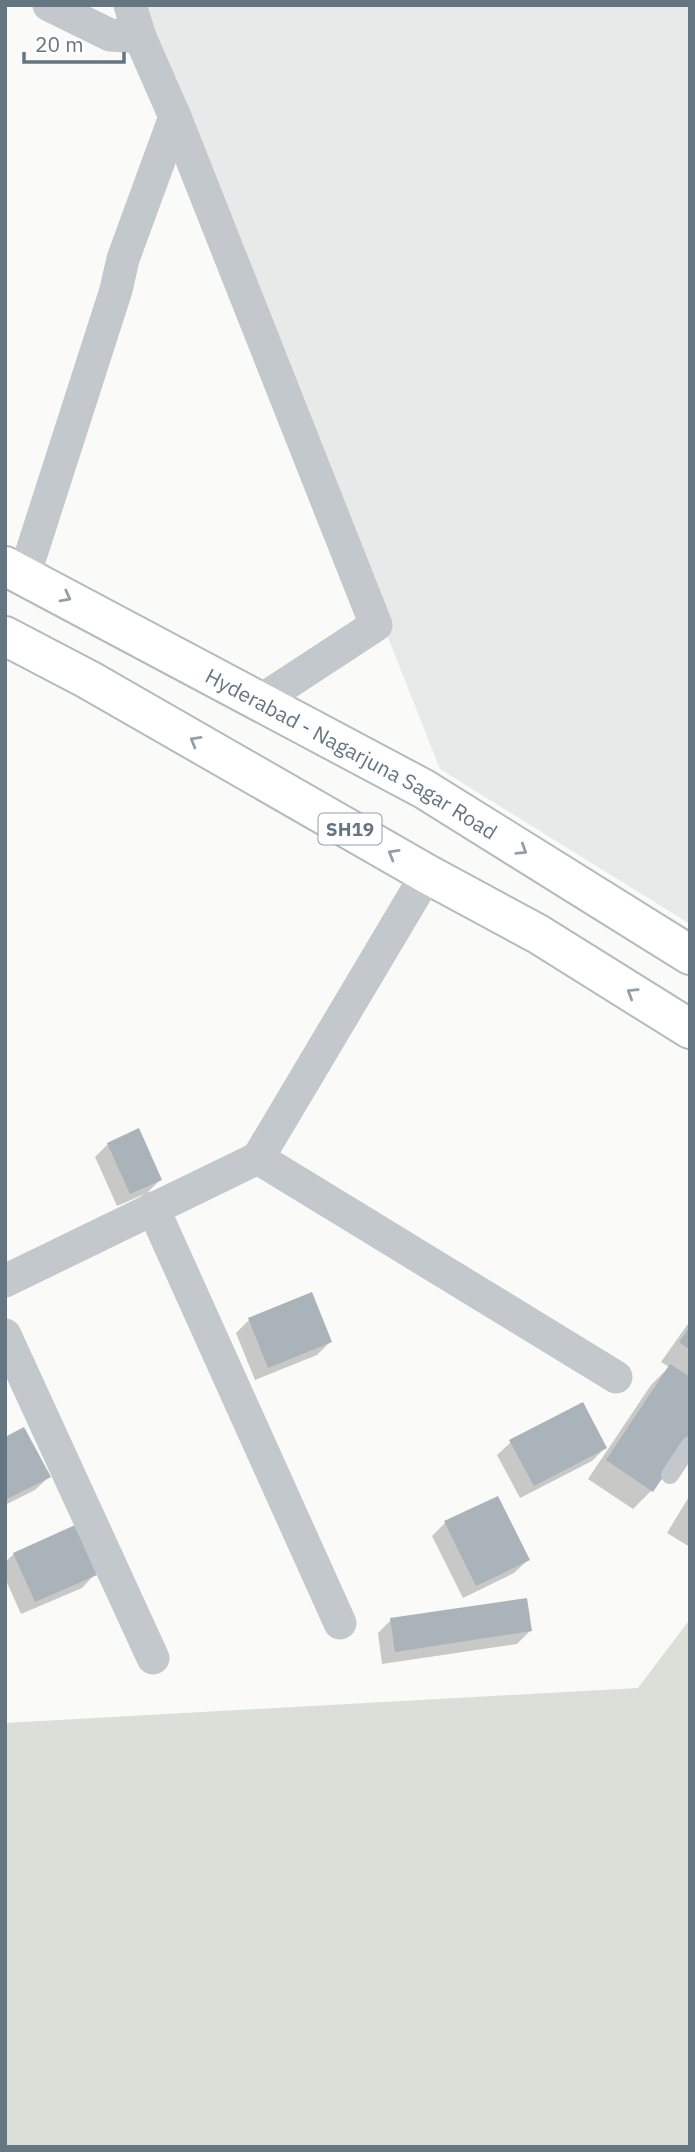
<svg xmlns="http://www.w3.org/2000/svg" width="695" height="2152" font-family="'IBM Plex Sans',sans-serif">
<rect width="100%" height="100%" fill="#fafaf8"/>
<path fill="#e8e9e9" d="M 138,5 L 690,5 L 690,924 L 440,769 Z"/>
<path fill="#dadfd7" d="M 690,1619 L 690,2147 L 5,2147 L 5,1723 L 638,1688 Z"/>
<g fill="#0003">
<path d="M 108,1144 L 160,1180 L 147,1193 L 117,1206 L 95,1157 Z"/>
<path d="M 249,1320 L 330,1342 L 317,1355 L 255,1380 L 236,1333 Z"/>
<path d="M 690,1321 L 690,1434 L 652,1490 L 633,1509 L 588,1479 L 651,1385 L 669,1367 L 661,1362 Z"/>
<path d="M 5,1439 L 49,1477 L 35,1490 L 5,1505 Z"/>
<path d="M 511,1442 L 605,1448 L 592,1461 L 520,1498 L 497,1455 Z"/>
<path d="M 690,1495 L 690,1547 L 667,1533 Z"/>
<path d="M 445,1523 L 528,1560 L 514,1573 L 463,1598 L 432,1536 Z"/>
<path d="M 14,1554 L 95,1574 L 82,1588 L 21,1614 L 5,1578 L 5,1562 Z"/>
<path d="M 391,1620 L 530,1631 L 517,1644 L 382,1664 L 378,1633 Z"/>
</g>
<g fill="#aab3b9">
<path d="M 139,1128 L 162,1180 L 130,1194 L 107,1143 Z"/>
<path d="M 312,1292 L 332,1342 L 268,1368 L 248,1318 Z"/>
<path d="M 690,1327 L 690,1350 L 679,1342 Z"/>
<path d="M 670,1364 L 690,1377 L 690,1437 L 653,1492 L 606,1460 Z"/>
<path d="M 583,1402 L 607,1448 L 534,1486 L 509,1440 Z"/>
<path d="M 24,1427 L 51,1477 L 5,1500 L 5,1437 Z"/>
<path d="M 498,1496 L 530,1560 L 476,1586 L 444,1521 Z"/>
<path d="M 75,1525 L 97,1575 L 35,1602 L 13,1553 Z"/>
<path d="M 527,1598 L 532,1631 L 395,1652 L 390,1618 Z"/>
</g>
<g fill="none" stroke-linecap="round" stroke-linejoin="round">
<g stroke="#b5babe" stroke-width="42">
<g id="primary">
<path id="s1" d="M 5,566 L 424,789 L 690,955"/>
<path d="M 5,636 L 89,680 L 427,874 L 538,934 L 690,1029"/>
</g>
</g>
<path stroke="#c3c8cc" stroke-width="18" d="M 670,1475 L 690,1445"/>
<g stroke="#c3c8cc" stroke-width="33">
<path d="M 49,5 L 110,35 L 140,37"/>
<path d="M 130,5 L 140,37 L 175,117 L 376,625 L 260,701"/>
<path d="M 24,576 L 116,290 L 123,259 L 175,117"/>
<path d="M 258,1158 L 616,1377"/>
<path d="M 153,1208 L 340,1623"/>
<path d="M 5,1281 L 258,1158 L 427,874"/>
<path d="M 5,1335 L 153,1658"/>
</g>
<use href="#primary" stroke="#fff" stroke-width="38"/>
</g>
<defs><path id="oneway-chevron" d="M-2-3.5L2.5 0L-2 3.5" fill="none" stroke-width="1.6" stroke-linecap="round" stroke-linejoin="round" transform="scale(1.75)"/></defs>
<g stroke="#939fa8">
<use href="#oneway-chevron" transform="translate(66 597) rotate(28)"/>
<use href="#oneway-chevron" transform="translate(195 741) rotate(-150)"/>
<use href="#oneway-chevron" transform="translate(522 850) rotate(32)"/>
<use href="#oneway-chevron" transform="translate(393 854) rotate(-150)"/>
<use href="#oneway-chevron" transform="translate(632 993) rotate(-148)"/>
</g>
<g text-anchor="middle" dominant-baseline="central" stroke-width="7" stroke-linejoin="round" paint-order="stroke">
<rect fill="#fff" stroke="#939fa8" stroke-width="2" x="318.5" y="813.5" width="63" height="31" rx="5"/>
<g font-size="19" font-weight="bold" fill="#657683">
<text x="350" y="829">SH19</text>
</g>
<g font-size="21" fill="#657683" stroke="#fff">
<text stroke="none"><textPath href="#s1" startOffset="394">Hyderabad - Nagarjuna Sagar Road</textPath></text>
</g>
</g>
<rect width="695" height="2152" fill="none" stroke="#657683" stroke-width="14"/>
<path d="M24 52v10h100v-10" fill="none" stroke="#657683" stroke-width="3.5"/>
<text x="35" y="52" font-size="21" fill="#657683" stroke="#ffffff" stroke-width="5" paint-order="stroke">20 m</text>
</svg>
